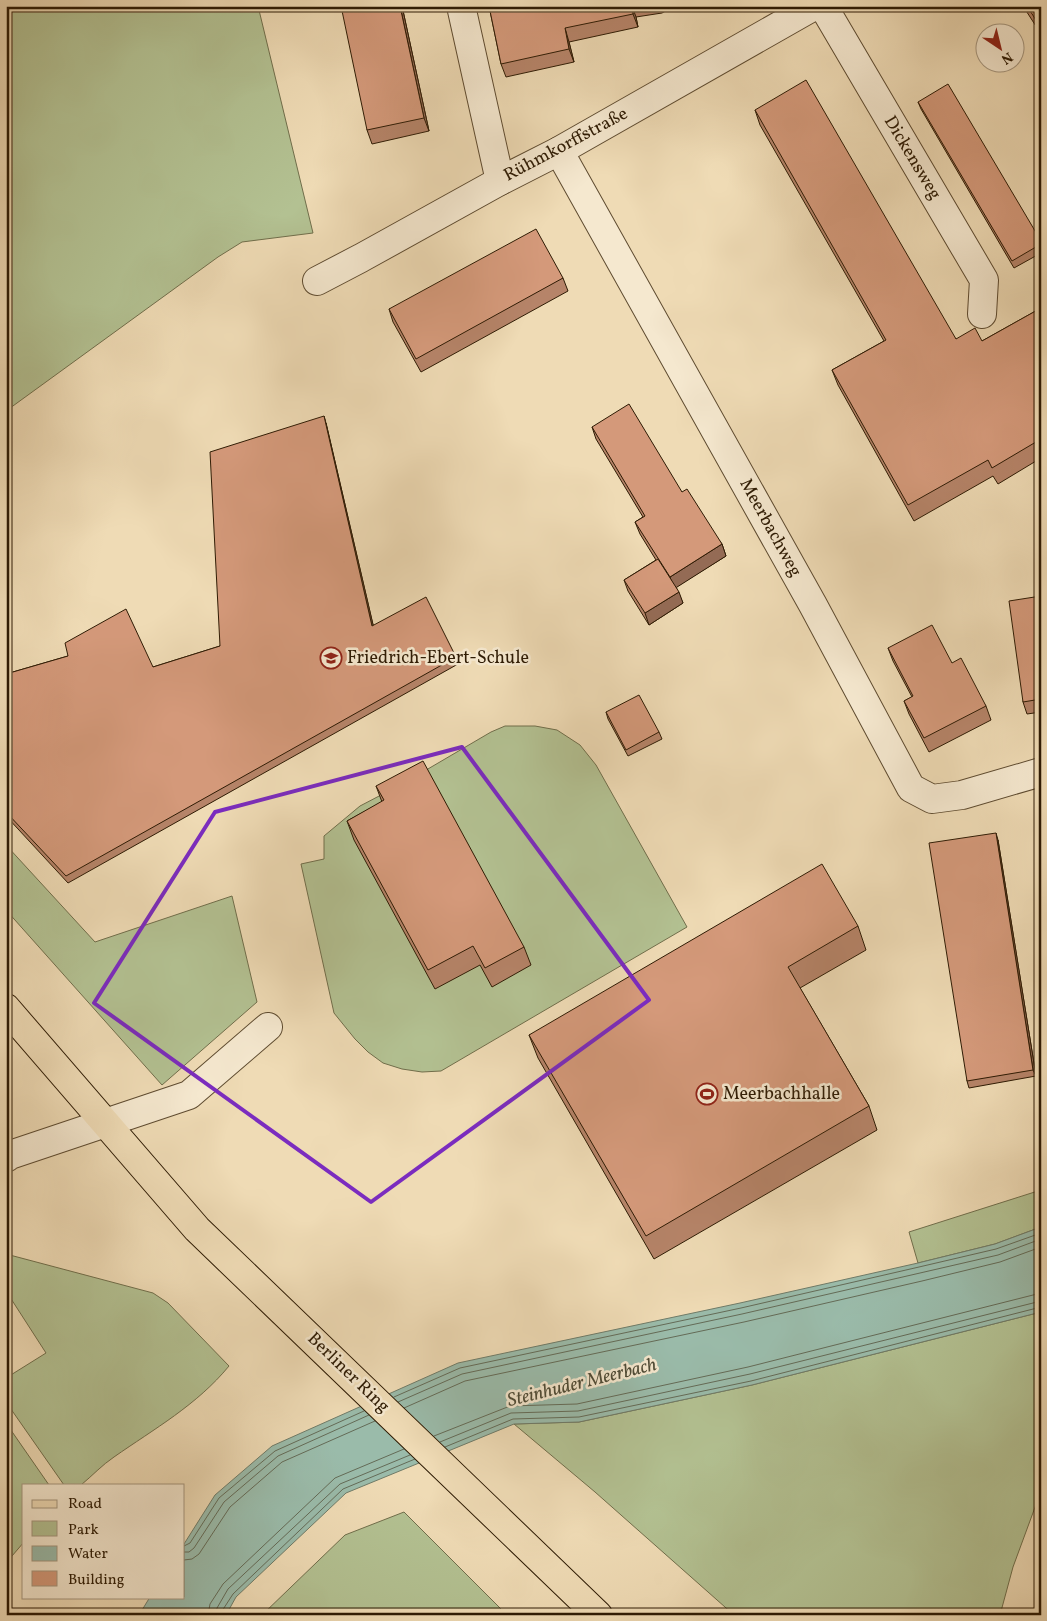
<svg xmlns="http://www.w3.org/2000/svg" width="1047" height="1621" font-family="Vollkorn,serif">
<rect width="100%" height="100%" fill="#efdbb5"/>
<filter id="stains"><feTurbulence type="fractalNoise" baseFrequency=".004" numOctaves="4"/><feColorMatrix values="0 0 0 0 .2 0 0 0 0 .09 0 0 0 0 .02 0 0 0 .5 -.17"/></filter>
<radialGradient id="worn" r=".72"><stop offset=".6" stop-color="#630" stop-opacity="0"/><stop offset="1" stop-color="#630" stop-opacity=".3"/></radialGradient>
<g fill="#b3c192" stroke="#706e4b">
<path d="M 6,6 L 258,6 L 313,233 L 242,242 L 218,257 L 6,411 Z"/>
<path d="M 505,726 L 535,726 L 557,730 L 580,745 L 596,765 L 687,927 L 441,1071 L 422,1072 L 402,1069 L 383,1063 L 368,1052 L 355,1039 L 334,1013 L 301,864 L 324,859 L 324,836 L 360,806 L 404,783 L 491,732 Z"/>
<path d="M 6,845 L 95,942 L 232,896 L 257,1002 L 162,1085 L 6,910 Z"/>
<path d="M 1041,1190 L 1041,1227 L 995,1244 L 918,1263 L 909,1232 Z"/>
<path d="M 6,1254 L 153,1293 L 168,1303 L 229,1366 C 197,1405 154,1429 114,1457 C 102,1465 92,1476 81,1485 L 64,1485 L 6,1402 L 6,1378 L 46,1353 L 6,1291 Z"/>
<path d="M 1041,1312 L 1041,1491 L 1013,1567 L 1000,1615 L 734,1615 L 595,1492 L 514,1424 L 579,1422 L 752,1385 Z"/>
<path d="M 6,1423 L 49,1485 L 24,1485 L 24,1542 L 6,1563 Z"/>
<path d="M 404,1512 L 507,1615 L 262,1615 L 345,1535 Z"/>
</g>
<path fill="#9abbaa" stroke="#6f7b68" d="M 1041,1227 L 1041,1312 L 752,1385 L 579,1422 L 514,1424 L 346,1493 L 236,1597 L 226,1615 L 139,1615 L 150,1597 L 184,1597 L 184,1544 L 215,1495 L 272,1446 L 458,1363 L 740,1303 L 918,1263 L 995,1244 Z"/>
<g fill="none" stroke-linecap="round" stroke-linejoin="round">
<g stroke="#646b57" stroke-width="1">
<path d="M 394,1397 L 460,1368 L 741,1308 L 919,1267 L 996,1249 L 1041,1233"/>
<path d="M 398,1402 L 462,1374 L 742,1314 L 920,1273 L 998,1255 L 1041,1239"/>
<path d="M 404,1408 L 465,1381 L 744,1322 L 922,1281 L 1000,1262 L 1041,1247"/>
<path d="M 434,1436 L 510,1406 L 577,1404 L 748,1367 L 1041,1293"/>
<path d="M 440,1442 L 511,1413 L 578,1411 L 750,1374 L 1041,1301"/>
<path d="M 445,1447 L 513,1419 L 579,1417 L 751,1381 L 1041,1307"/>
<path d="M 184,1546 L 190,1543 L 219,1498 L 275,1451 L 364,1411"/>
<path d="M 184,1552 L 189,1552 L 194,1548 L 224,1502 L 278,1456 L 369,1415"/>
<path d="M 184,1560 L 192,1559 L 199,1554 L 230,1507 L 282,1462 L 375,1421"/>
<path d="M 208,1615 L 210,1604 L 223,1584 L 335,1478 L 404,1449"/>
<path d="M 215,1615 L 217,1608 L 228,1589 L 340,1484 L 410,1455"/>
<path d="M 222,1615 L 222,1611 L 233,1594 L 343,1489 L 415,1459"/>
</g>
<g stroke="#5e4b30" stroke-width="30">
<g id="street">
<path d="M 461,6 L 500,181"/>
<path d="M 823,6 L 984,280 L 982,314"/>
<path d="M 559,151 L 813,605 L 911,788 L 932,799 L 962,795 L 1041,772"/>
<path d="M 317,281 L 361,258 L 500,181 L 559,151 L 814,6"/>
<path d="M 6,1158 L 10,1155 L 189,1095 L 268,1027"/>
</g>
</g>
<g stroke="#2e1b04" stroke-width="30">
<path id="primary" d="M 6,1008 L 197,1229 L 598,1615"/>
</g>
<use href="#street" stroke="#f5e8cf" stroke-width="28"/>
<use href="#primary" stroke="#efdbb5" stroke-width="28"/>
</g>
<g fill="#b68469" stroke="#2e1b04">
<path d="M 402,6 L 429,131 L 372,144 L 367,130 Z"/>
<path d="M 489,6 L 675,6 L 662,13 L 636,17 L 638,27 L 569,42 L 574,62 L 506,77 L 501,64 Z"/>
<path d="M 1023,6 L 1041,6 L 1041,34 Z"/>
<path d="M 918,102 L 1041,241 L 1041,253 L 1014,268 L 921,109 Z"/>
<path d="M 755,110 L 956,339 L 982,341 L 1041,308 L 1041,458 L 998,484 L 993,476 L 914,521 L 838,385 L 832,370 L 884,341 L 760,125 Z"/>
<path d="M 563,278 L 568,291 L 421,372 L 393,322 L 389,309 Z"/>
<path d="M 326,423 L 373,625 L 456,657 L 458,664 L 68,883 L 6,816 L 6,674 L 68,656 L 153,667 L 220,646 Z"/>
<path d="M 592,427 L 682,492 L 722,544 L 726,556 L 676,587 L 683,603 L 649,625 L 628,591 L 624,580 L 656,560 L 640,534 L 635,522 L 643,517 L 596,439 Z"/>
<path d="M 1041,596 L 1041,712 L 1027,714 L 1023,702 Z"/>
<path d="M 888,648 L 952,663 L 986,706 L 991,720 L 929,752 L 909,714 L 904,701 L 912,697 L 893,661 Z"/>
<path d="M 606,712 L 659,732 L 662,739 L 628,756 L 608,719 Z"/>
<path d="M 376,786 L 524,947 L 531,965 L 492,987 L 480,965 L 435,989 L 354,840 L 347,821 L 382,802 Z"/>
<path d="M 998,840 L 1036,1076 L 969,1088 L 967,1081 Z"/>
<path d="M 858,926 L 866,950 L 800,988 L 869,1106 L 877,1130 L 654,1259 L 538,1058 L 529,1035 Z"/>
</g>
<g fill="#946b55" stroke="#2e1b04">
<path d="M 400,6 L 402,6 L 429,131 L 424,118 Z"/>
<path d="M 632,6 L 636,17 L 638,27 L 633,14 Z"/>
<path d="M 565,28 L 569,42 L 574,62 L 569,49 Z"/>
<path d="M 324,416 L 326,423 L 375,633 L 372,626 Z"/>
<path d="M 722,544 L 726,556 L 674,589 L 670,577 Z"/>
<path d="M 679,592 L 683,603 L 649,625 L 645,613 Z"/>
<path d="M 996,833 L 998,840 L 1036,1076 L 1033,1070 Z"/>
<path d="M 6,1293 L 10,1303 L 6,1306 Z"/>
</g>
<g fill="#d4997a" stroke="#2e1b04">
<path d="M 341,6 L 400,6 L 424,118 L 367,130 Z"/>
<path d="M 489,6 L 632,6 L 633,14 L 565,28 L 569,49 L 501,64 Z"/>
<path d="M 1027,6 L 1041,6 L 1041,28 Z"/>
<path d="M 806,80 L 956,339 L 975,328 L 982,341 L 1041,308 L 1041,439 L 992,468 L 988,460 L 908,505 L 832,370 L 886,340 L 755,110 Z"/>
<path d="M 948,84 L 1041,241 L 1041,244 L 1012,261 L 918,102 Z"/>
<path d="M 536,229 L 563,278 L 416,359 L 389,309 Z"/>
<path d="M 629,404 L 682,492 L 687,489 L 722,544 L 670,577 L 635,522 L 645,516 L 592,427 Z"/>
<path d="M 324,416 L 372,626 L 426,597 L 456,657 L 66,876 L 6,812 L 6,674 L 68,656 L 65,643 L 126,609 L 153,667 L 220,646 L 210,452 Z"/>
<path d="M 658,559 L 679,592 L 645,613 L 624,580 Z"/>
<path d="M 1041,596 L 1041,699 L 1023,702 L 1009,601 Z"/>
<path d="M 932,625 L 952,663 L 961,658 L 986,706 L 924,738 L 904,701 L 913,696 L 888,648 Z"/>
<path d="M 639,695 L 659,732 L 626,750 L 606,712 Z"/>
<path d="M 423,761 L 524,947 L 485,968 L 473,946 L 428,970 L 347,821 L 384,800 L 376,786 Z"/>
<path d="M 996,833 L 1033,1070 L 967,1081 L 929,843 Z"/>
<path d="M 822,864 L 858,926 L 788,967 L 869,1106 L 646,1236 L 529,1035 Z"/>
</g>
<path fill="none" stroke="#7b2cbf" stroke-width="4" stroke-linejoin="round" d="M 462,747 L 649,1000 L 371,1202 L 94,1003 L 215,812 Z"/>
<defs>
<g id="school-ring" transform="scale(1.125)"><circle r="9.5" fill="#f5e8cf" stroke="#8f2418" stroke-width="1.5"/><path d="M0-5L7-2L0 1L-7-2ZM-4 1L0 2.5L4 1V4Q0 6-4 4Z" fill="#8f2418"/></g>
<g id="stadium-ring" transform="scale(1.125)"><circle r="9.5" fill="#f5e8cf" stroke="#8f2418" stroke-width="1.5"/><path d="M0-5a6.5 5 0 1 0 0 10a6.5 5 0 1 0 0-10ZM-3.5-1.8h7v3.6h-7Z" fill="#8f2418"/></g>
</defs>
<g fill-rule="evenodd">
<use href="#school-ring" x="331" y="658"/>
<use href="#stadium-ring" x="707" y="1094"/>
</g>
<g text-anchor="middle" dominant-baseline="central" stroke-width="5" stroke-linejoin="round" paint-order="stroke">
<g font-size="18" fill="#2e1b04" stroke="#f5e8cf">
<text transform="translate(566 145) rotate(-28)">Rühmkorffstraße</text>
<text transform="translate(912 158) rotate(59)">Dickensweg</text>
<text transform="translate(770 528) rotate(61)">Meerbachweg</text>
<text transform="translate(348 1373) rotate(44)">Berliner Ring</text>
</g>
<g font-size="18" fill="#2e1b04" stroke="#f5e8cf" text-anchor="start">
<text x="347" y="658">Friedrich-Ebert-Schule</text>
<text x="723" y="1094">Meerbachhalle</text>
</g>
<g font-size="19" font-style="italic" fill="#4e4b36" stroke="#f5e8cf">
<text transform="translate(582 1383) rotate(-14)">Steinhuder Meerbach</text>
</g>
</g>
<rect width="1047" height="1621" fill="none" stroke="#efdbb5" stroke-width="25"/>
<rect x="8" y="8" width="1032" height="1606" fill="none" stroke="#2e1b04" stroke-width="2.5"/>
<rect x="12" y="12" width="1022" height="1596" fill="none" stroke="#2e1b04"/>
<rect x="22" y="1484" width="162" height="115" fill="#f5e8cf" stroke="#a5967e"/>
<rect x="32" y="1500" width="25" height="8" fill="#efdbb5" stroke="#a5967e"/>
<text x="68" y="1508" font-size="15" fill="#2e1b04">Road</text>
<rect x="32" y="1521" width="25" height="15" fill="#b3c192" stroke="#a5967e"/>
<text x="68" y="1534" font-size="15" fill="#2e1b04">Park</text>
<rect x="32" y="1546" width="25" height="15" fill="#9abbaa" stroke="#a5967e"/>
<text x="68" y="1558" font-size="15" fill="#2e1b04">Water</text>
<rect x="32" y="1571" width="25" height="15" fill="#d4997a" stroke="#a5967e"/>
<text x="68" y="1584" font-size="15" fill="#2e1b04">Building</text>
<g transform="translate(1000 48) rotate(145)"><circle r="24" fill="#f5e8cf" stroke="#a5967e"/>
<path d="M0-4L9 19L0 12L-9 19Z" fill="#8f2418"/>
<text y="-8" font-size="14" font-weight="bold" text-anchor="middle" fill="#2e1b04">N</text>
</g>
<rect width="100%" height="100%" filter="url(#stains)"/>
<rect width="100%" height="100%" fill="url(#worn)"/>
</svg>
